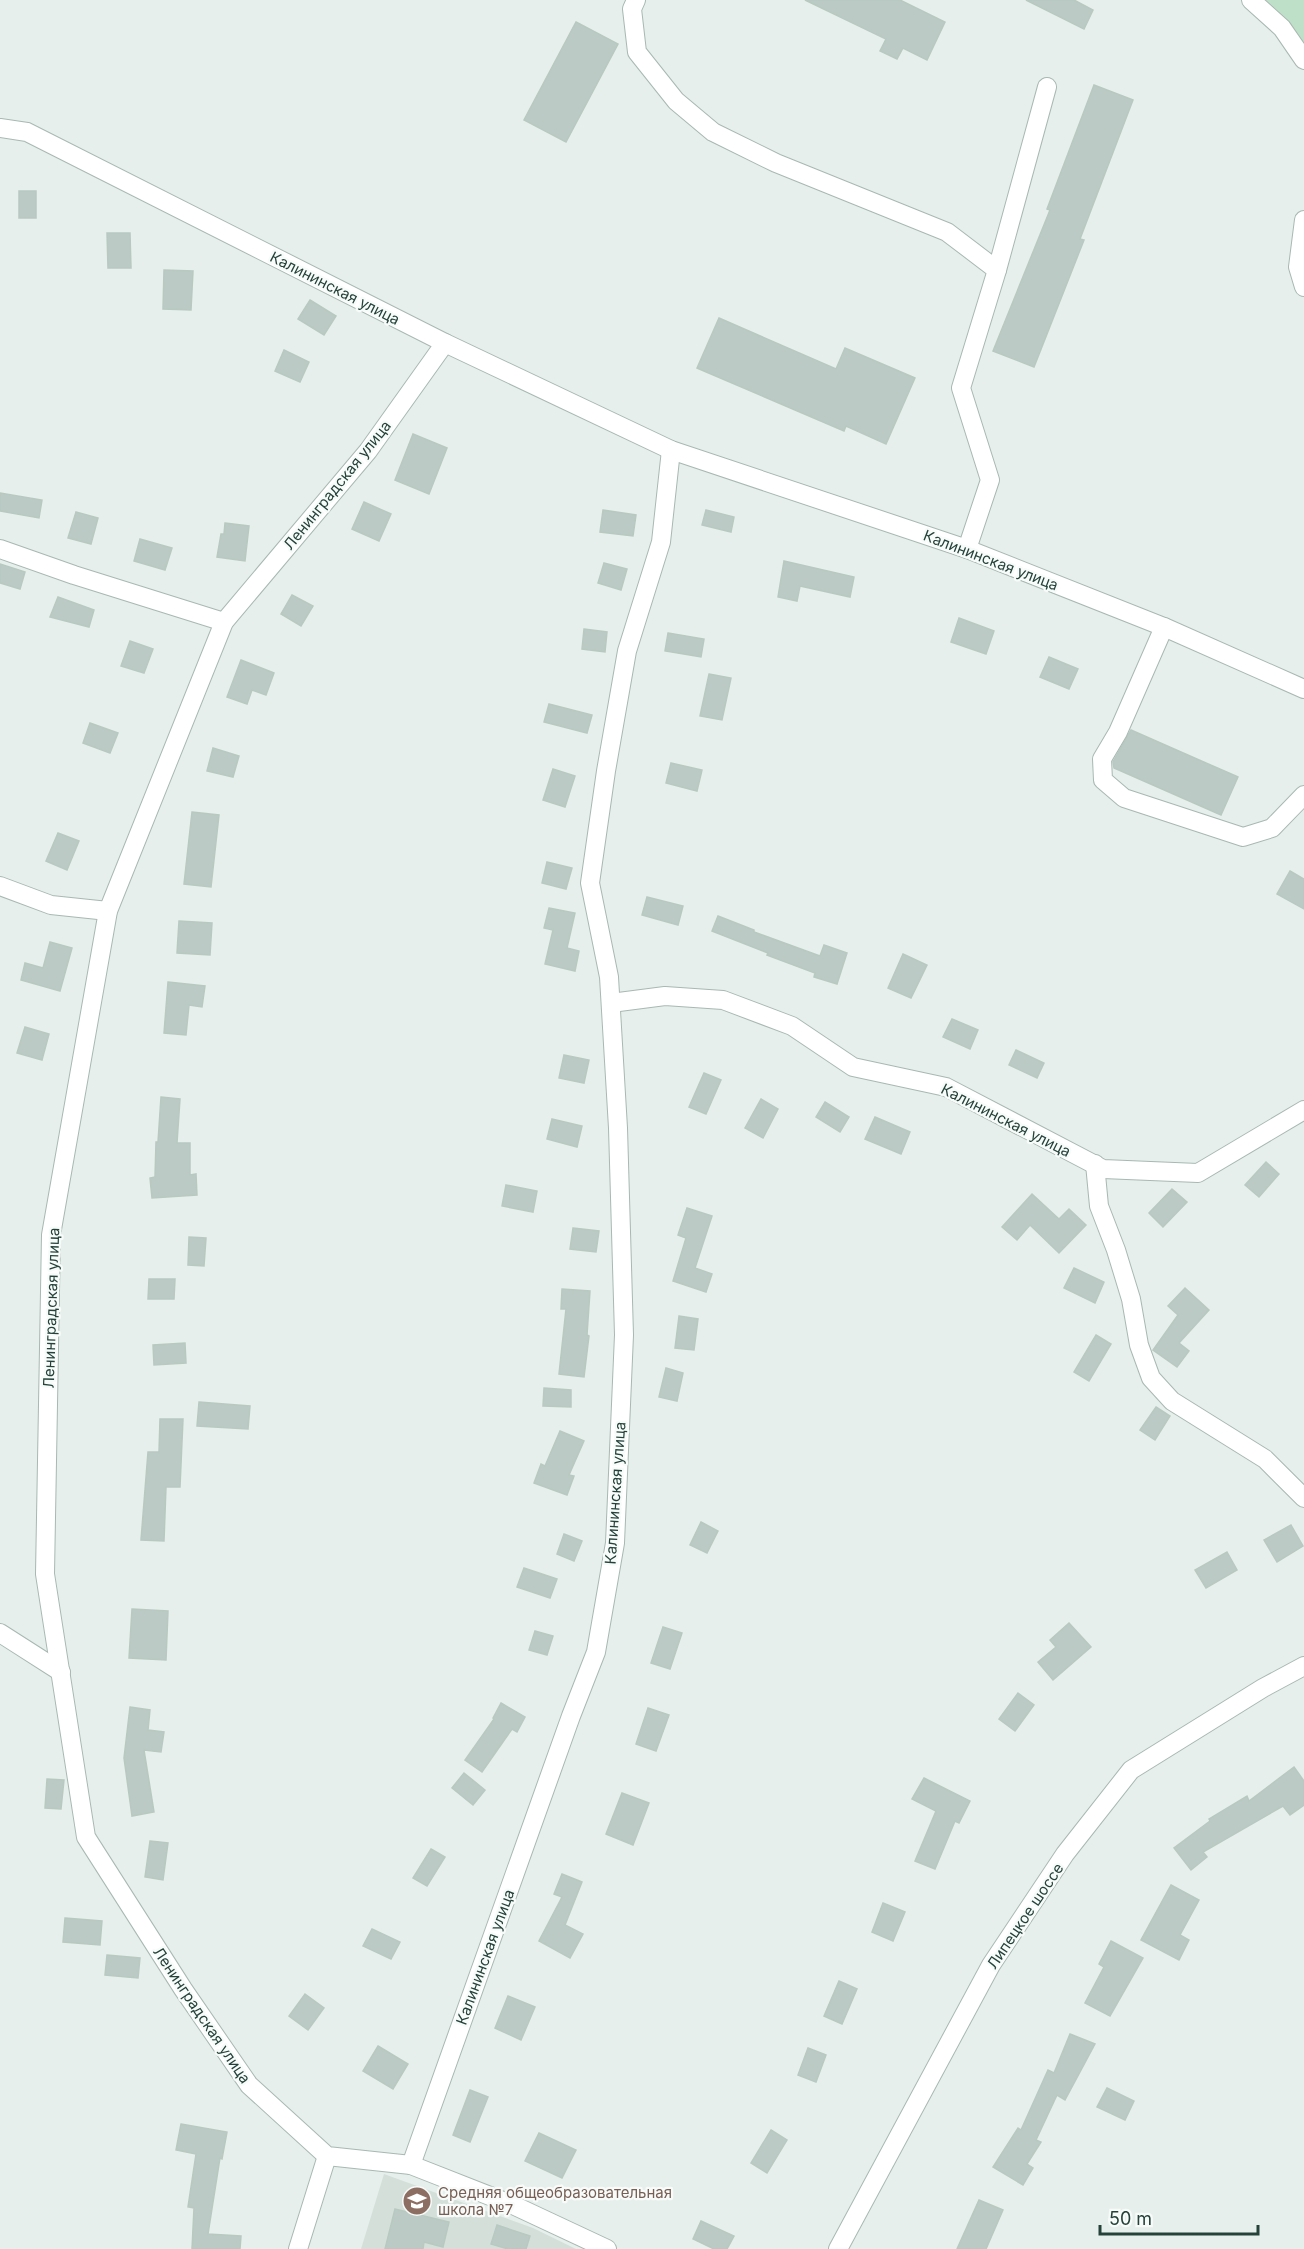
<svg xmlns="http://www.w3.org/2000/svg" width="1304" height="2249" font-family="Inter,sans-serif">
<rect width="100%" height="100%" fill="#e6efeb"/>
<path fill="#d4dfda" d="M 384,2174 L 533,2228 L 576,2249 L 361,2249 Z"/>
<path fill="#bfe0c8" d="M 1251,0 L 1304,0 L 1304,60 Z"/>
<g fill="#bbcac4" stroke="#b8c9c2" stroke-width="1.5">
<path d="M 805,0 L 900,0 L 945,22 L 927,60 L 903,48 L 897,59 L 880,51 L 886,39 Z"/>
<path d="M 1026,0 L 1074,0 L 1093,10 L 1084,29 Z"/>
<path d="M 576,22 L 618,44 L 566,142 L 524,120 Z"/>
<path d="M 1094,85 L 1133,100 L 1080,239 L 1084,240 L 1034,367 L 993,351 L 1050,210 L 1047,209 Z"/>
<rect x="19" y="191" width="17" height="27"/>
<path d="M 107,233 L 130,233 L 131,268 L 108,268 Z"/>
<path d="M 164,270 L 193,271 L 191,310 L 163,309 Z"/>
<path d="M 310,300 L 336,316 L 324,335 L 298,319 Z"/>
<path d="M 719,318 L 836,369 L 845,348 L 915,378 L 886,444 L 846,426 L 844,431 L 697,368 Z"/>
<path d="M 284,350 L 309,362 L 300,382 L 275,371 Z"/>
<path d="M 413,434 L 447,448 L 429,494 L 395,480 Z"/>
<path d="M 0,493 L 42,500 L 39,518 L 0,511 Z"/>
<path d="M 364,502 L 391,514 L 379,541 L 352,529 Z"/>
<path d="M 603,510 L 636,515 L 633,536 L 600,532 Z"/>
<path d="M 706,510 L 734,517 L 731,532 L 702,525 Z"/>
<path d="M 76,512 L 98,518 L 91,544 L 68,538 Z"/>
<path d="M 225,523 L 249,526 L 245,561 L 217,557 L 221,534 L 224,534 Z"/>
<path d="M 140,539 L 172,548 L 165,570 L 134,561 Z"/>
<path d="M 784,561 L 854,577 L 850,597 L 800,586 L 797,601 L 778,597 Z"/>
<path d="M 604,563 L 627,569 L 621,590 L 598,583 Z"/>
<path d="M 0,564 L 25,572 L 20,589 L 0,583 Z"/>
<path d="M 292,595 L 313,606 L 301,626 L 281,614 Z"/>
<path d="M 58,597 L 94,610 L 89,627 L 50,617 Z"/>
<path d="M 959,618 L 994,631 L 986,654 L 951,642 Z"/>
<path d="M 584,629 L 607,632 L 605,652 L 582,649 Z"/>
<path d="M 668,633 L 704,639 L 701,657 L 665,651 Z"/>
<path d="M 130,641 L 153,649 L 144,673 L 121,666 Z"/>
<path d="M 1049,657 L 1078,669 L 1069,689 L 1040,677 Z"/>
<path d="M 241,660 L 274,673 L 266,695 L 252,690 L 247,704 L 227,697 Z"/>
<path d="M 709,674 L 731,678 L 722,720 L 700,716 Z"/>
<path d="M 549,704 L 592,715 L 587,733 L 544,722 Z"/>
<path d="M 90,723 L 118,733 L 110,753 L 83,743 Z"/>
<path d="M 1131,730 L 1238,777 L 1221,815 L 1114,768 L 1113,762 Z"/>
<path d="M 213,748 L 239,756 L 233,777 L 207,771 Z"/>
<path d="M 671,763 L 702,770 L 697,791 L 666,783 Z"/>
<path d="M 553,769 L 575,776 L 565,807 L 543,800 Z"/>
<path d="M 192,812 L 219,815 L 211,887 L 184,884 Z"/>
<path d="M 58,833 L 79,841 L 67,870 L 46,861 Z"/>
<path d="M 547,862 L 572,868 L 566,889 L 542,883 Z"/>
<path d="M 1290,871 L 1304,879 L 1304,909 L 1277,894 Z"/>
<path d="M 647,897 L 683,906 L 678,925 L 642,915 Z"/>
<path d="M 549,908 L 575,913 L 567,948 L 579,951 L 575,971 L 545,964 L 553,930 L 544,928 Z"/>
<path d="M 718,916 L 754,930 L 754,932 L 820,956 L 824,945 L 847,953 L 837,984 L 814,977 L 815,973 L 767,955 L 768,953 L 712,931 Z"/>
<path d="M 179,921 L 212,923 L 210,955 L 177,953 Z"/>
<path d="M 50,942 L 72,948 L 60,991 L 21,980 L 25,963 L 43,968 Z"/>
<path d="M 903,954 L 927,965 L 911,998 L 888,988 Z"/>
<path d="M 168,982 L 205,986 L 202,1007 L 189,1005 L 186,1035 L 164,1033 Z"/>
<path d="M 952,1019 L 978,1030 L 970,1049 L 943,1037 Z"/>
<path d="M 25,1027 L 49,1034 L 42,1060 L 17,1053 Z"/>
<path d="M 1016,1050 L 1044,1063 L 1037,1078 L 1009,1065 Z"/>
<path d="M 564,1055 L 589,1060 L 584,1083 L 559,1078 Z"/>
<path d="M 704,1073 L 721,1080 L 706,1114 L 689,1107 Z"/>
<path d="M 161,1097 L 180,1099 L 177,1143 L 190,1143 L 190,1175 L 196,1174 L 197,1195 L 152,1198 L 150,1178 L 155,1177 L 156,1142 L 158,1142 Z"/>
<path d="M 761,1099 L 778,1109 L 763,1138 L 745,1128 Z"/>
<path d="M 825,1102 L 849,1117 L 840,1132 L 816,1117 Z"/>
<path d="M 875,1117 L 910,1132 L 901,1154 L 865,1139 Z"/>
<path d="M 552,1119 L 582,1126 L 577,1147 L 547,1139 Z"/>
<path d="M 1266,1162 L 1279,1174 L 1259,1197 L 1245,1185 Z"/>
<path d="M 506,1185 L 537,1191 L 533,1212 L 502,1206 Z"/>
<path d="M 1172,1189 L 1187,1202 L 1163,1227 L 1149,1213 Z"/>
<path d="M 1032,1194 L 1059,1219 L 1069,1209 L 1086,1225 L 1059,1253 L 1030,1225 L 1017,1240 L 1002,1227 Z"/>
<path d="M 687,1208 L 712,1216 L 695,1268 L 712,1274 L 706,1292 L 673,1281 L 686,1238 L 678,1235 Z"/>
<path d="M 573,1228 L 599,1231 L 596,1252 L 570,1249 Z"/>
<path d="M 189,1237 L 206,1238 L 204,1266 L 188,1265 Z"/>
<path d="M 1074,1268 L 1104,1282 L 1095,1303 L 1064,1288 Z"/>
<path d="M 149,1279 L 175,1279 L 174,1299 L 148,1299 Z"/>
<path d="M 1185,1288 L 1209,1310 L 1179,1343 L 1189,1351 L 1177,1367 L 1153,1350 L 1178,1315 L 1168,1306 Z"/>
<path d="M 562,1289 L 590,1291 L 587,1335 L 589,1336 L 584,1377 L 559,1374 L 566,1309 L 561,1309 Z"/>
<path d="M 679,1316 L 698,1319 L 694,1350 L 675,1348 Z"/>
<path d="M 1096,1335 L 1111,1344 L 1089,1381 L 1074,1372 Z"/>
<path d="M 185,1343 L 186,1363 L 154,1365 L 153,1345 Z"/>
<path d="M 666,1368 L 683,1373 L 677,1401 L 659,1397 Z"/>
<path d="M 544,1388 L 571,1390 L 571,1407 L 543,1406 Z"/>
<path d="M 199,1402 L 250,1406 L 248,1429 L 197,1426 Z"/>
<path d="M 1156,1407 L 1170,1416 L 1155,1440 L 1140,1430 Z"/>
<path d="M 160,1419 L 183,1419 L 180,1487 L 166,1487 L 164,1541 L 141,1540 L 148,1452 L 159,1452 Z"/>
<path d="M 560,1431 L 584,1441 L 569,1475 L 574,1476 L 567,1495 L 534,1483 L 541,1464 L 545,1466 Z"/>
<path d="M 701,1522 L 718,1531 L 707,1553 L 690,1545 Z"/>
<path d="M 1291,1525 L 1303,1546 L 1277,1562 L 1264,1540 Z"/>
<path d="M 564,1534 L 582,1541 L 574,1561 L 557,1554 Z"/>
<path d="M 1227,1552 L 1237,1570 L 1206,1588 L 1195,1570 Z"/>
<path d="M 524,1568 L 557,1579 L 550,1598 L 517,1587 Z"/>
<path d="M 132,1609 L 168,1611 L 166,1660 L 129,1658 Z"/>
<path d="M 1069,1623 L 1091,1647 L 1053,1680 L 1038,1662 L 1056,1647 L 1050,1640 Z"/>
<path d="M 663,1627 L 682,1633 L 670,1669 L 651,1663 Z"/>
<path d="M 535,1631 L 553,1636 L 547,1655 L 529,1650 Z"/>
<path d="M 1018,1693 L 1034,1705 L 1015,1731 L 999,1719 Z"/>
<path d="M 501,1703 L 525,1717 L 517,1732 L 512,1729 L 482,1772 L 465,1760 L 494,1719 L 493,1718 Z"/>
<path d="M 130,1707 L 150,1710 L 148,1730 L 164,1732 L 161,1752 L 144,1750 L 154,1812 L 132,1816 L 124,1758 Z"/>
<path d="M 648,1708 L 669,1715 L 656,1751 L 636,1744 Z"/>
<path d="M 1294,1767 L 1304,1781 L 1304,1805 L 1290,1815 L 1283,1806 L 1203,1852 L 1207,1857 L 1191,1870 L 1174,1848 L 1210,1821 L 1209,1819 L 1247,1796 L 1249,1801 Z"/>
<path d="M 464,1773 L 485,1790 L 473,1805 L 452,1788 Z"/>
<path d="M 924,1778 L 970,1801 L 959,1823 L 955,1821 L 935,1869 L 915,1861 L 936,1811 L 912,1799 Z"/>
<path d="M 47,1779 L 64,1780 L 61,1809 L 45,1808 Z"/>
<path d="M 622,1793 L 649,1803 L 633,1845 L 606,1834 Z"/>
<path d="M 150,1841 L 168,1843 L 163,1880 L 145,1877 Z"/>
<path d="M 431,1849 L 445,1857 L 427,1886 L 413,1878 Z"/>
<path d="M 562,1874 L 582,1882 L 565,1925 L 583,1934 L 570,1958 L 539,1941 L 562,1897 L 554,1894 Z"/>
<path d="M 1171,1885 L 1199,1900 L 1180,1935 L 1189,1940 L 1179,1960 L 1141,1940 Z"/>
<path d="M 883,1903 L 905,1912 L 893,1941 L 872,1932 Z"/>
<path d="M 65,1918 L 102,1921 L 100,1945 L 63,1942 Z"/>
<path d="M 372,1929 L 400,1942 L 391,1959 L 363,1946 Z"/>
<path d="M 1111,1941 L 1143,1958 L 1110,2016 L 1085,2003 L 1104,1967 L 1099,1964 Z"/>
<path d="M 107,1955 L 140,1958 L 138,1978 L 105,1975 Z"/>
<path d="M 839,1981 L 857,1989 L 842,2024 L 824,2016 Z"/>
<path d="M 305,1994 L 324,2008 L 308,2030 L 289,2016 Z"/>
<path d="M 508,1996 L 535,2007 L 521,2040 L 495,2028 Z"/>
<path d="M 1070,2034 L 1095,2044 L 1065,2100 L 1057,2095 L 1036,2140 L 1041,2142 L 1027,2164 L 1033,2168 L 1023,2185 L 993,2167 L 1018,2128 L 1021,2130 L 1048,2070 L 1054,2073 Z"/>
<path d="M 378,2046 L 408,2064 L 393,2089 L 363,2071 Z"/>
<path d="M 808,2048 L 826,2055 L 816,2082 L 798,2075 Z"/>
<path d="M 1107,2088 L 1134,2101 L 1125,2120 L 1097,2107 Z"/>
<path d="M 470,2090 L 488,2097 L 470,2142 L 453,2135 Z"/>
<path d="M 181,2124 L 227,2132 L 222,2159 L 220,2158 L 208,2234 L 241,2236 L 240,2249 L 192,2249 L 194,2208 L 188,2207 L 196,2154 L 176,2150 Z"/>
<path d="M 771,2130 L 787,2140 L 767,2173 L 751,2163 Z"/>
<path d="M 539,2133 L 576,2150 L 562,2178 L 525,2161 Z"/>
<path d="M 979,2200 L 1003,2210 L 986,2249 L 957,2249 Z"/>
<path d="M 395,2209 L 449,2222 L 443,2247 L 424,2242 L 423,2249 L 385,2249 Z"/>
<path d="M 701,2221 L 734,2236 L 727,2249 L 714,2249 L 693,2239 Z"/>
<path d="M 497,2225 L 530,2236 L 526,2249 L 508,2249 L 491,2244 Z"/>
</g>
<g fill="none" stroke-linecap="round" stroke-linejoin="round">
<g stroke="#a8b8b2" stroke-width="20">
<g id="minor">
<path d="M 636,0 L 632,9 L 637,52 L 676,101 L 713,132 L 776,163 L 947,232 L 997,270 L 961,388 L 990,480 L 967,549"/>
<path d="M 1251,0 L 1282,28 L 1304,60"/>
<path d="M 0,128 L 27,132 L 445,343 L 671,450 L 967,549 L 1164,627 L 1304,689"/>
<path d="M 1304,220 L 1298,267 L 1304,287"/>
<path d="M 997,270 L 1047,87"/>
<path d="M 445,343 L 368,451 L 224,622 L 108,911 L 51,1235 L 45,1574 L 86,1837 L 183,1989 L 249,2085 L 327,2156 L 411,2165 L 513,2205 L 607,2249"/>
<path d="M 0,549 L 74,575 L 224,622"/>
<path d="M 1164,627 L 1118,732 L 1102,759 L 1103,780 L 1124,798 L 1243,837 L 1272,828 L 1304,795"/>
<path d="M 0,886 L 51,905 L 108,911"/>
<path d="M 611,1003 L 665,996 L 723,1000 L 792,1026 L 853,1067 L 946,1087 L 1103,1169 L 1198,1173 L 1304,1110"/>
<path d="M 1095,1164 L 1099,1206 L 1116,1250 L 1131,1299 L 1139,1345 L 1151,1378 L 1172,1401 L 1265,1459 L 1304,1498"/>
<path d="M 0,1633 L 61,1672"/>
<path d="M 411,2165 L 571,1716 L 596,1652 L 615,1543 L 624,1335 L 618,1128 L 609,977 L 590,883 L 606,771 L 627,651 L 661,542 L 671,450"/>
<path d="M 298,2249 L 327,2156"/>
<path d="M 838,2249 L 991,1965 L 1065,1854 L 1131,1770 L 1263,1688 L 1304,1666"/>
</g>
</g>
<use href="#minor" stroke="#fff" stroke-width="18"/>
</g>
<defs>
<g id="school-disc" transform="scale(1.5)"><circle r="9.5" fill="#8d6e63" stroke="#f7fbf9"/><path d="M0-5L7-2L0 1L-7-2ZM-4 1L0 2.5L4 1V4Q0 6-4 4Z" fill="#fff"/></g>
</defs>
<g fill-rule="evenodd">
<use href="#school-disc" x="417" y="2201"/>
</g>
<g text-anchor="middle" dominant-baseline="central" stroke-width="4.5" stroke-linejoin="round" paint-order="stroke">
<g font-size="15" fill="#24423a" stroke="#f7fbf9">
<text transform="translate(335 288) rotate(27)">Калининская улица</text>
<text transform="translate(337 485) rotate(-51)">Ленинградская улица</text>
<text transform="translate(991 560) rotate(21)">Калининская улица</text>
<text transform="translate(1006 1120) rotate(27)">Калининская улица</text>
<text transform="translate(51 1308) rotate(-88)">Ленинградская улица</text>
<text transform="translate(615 1493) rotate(-86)">Калининская улица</text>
<text transform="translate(1025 1916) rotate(-56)">Липецкое шоссе</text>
<text transform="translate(485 1957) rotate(-70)">Калининская улица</text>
<text transform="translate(202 2015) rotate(56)">Ленинградская улица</text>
</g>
<g font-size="15" fill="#785e54" stroke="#f7fbf9" text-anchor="start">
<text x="438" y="2192">Средняя общеобразовательная<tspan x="438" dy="17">школа №7</tspan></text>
</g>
</g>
<path d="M1100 2225v9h158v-9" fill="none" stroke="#24423a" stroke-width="3"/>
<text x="1109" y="2225" font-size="18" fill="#24423a" stroke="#f7fbf9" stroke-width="4.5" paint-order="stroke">50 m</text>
</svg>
